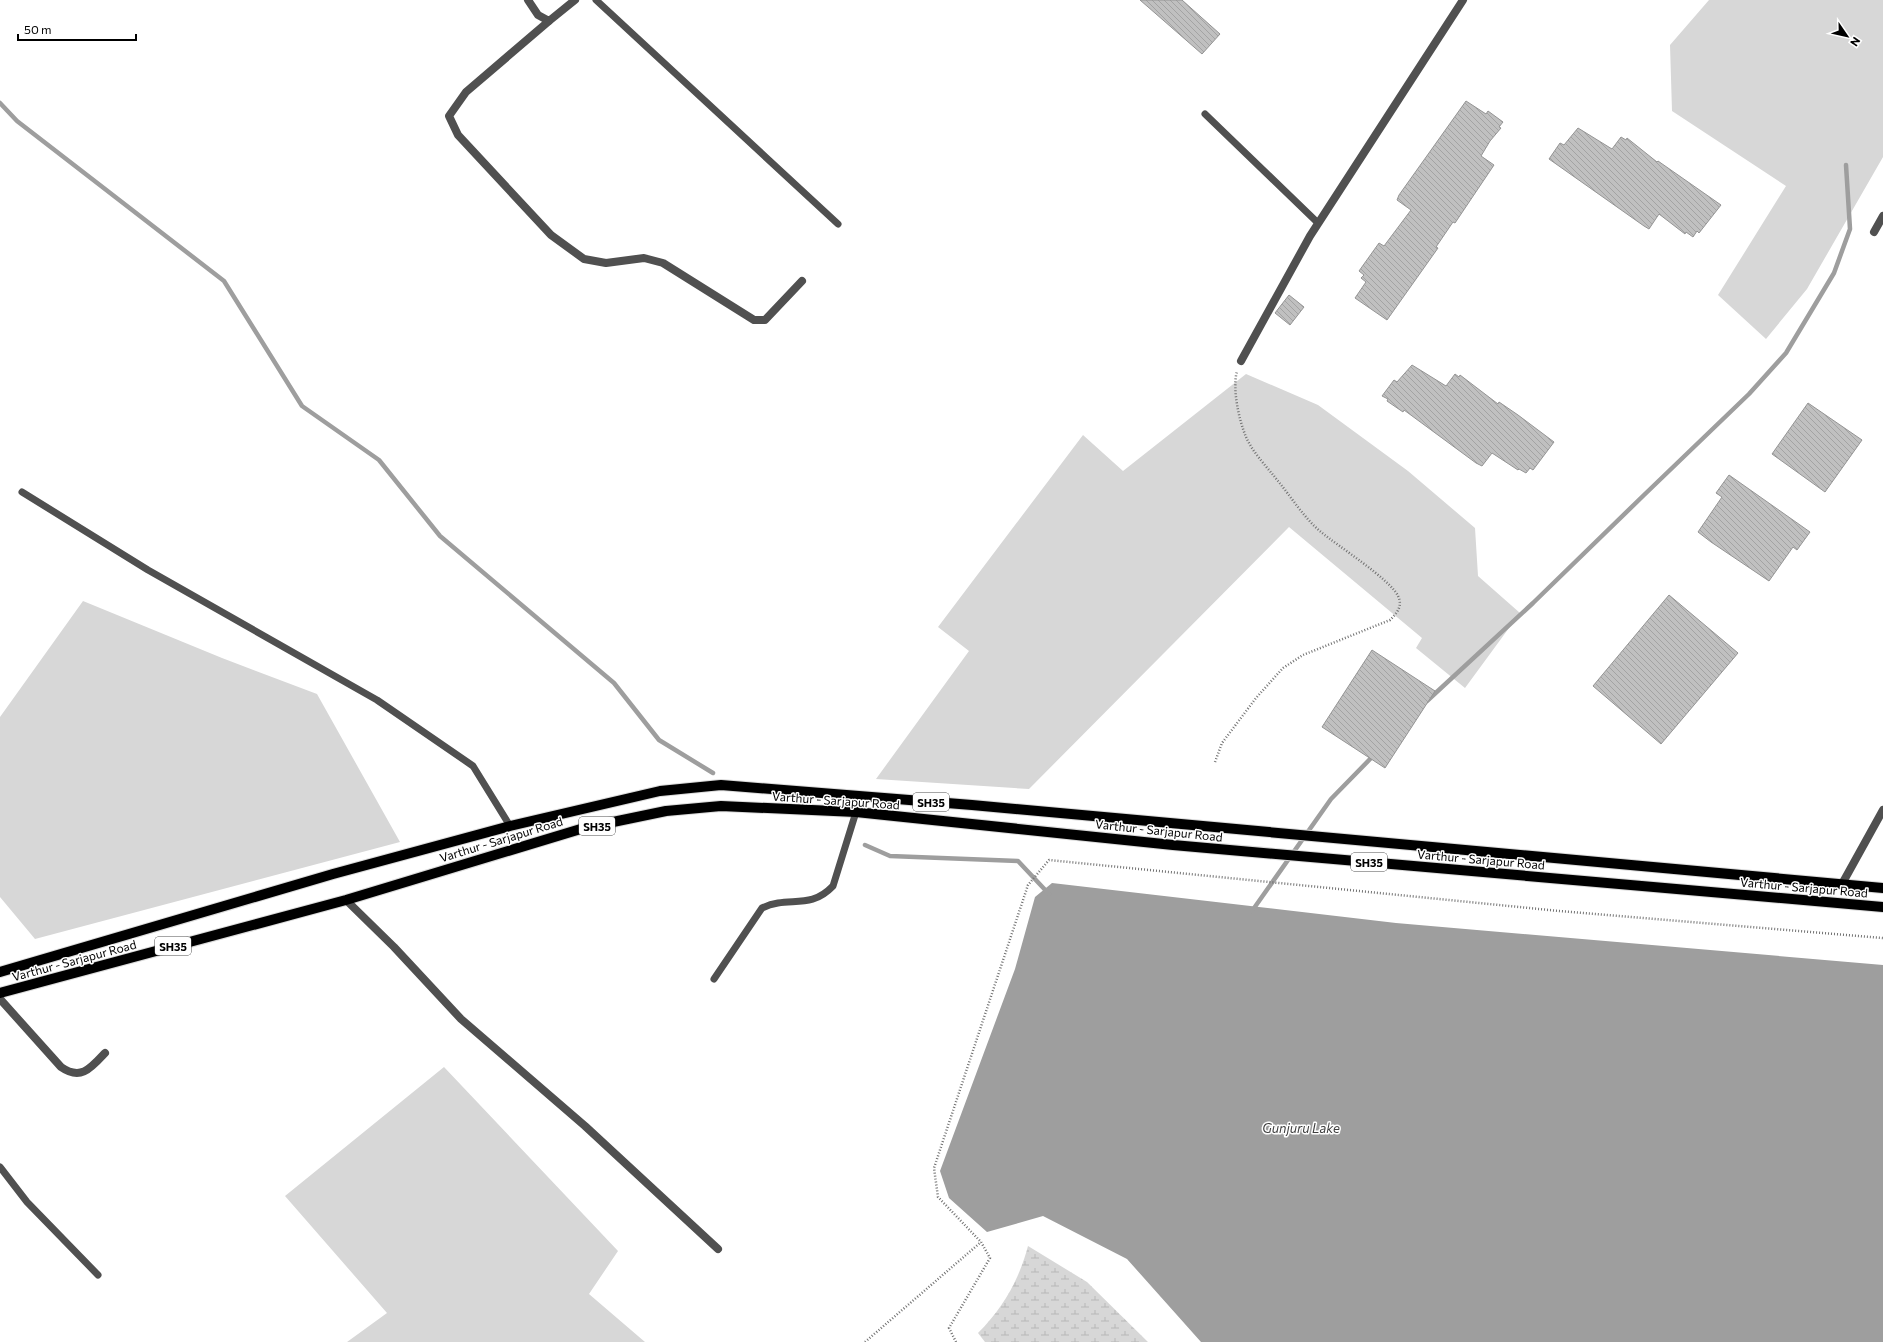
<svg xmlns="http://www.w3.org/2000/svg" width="1883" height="1342" font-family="Commissioner,sans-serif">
<defs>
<pattern id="wetland-marsh" width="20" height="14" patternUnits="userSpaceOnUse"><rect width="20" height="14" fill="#d7d7d7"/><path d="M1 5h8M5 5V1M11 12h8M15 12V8" fill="none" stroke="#b7b7b7"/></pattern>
<pattern id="building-back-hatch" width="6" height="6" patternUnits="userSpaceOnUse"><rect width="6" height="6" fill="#c0c0c0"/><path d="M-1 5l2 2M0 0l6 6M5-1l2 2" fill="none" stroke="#a3a3a3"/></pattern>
</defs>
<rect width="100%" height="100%" fill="#fff"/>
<g fill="#d7d7d7">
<path d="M 1709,0 L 1883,0 L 1883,157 L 1807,289 L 1766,339 L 1718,295 L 1786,186 L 1672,111 L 1670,45 Z"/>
<path d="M 1246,374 L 1318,405 L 1408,471 L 1475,528 L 1478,576 L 1520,613 L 1465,688 L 1416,648 L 1422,638 L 1289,527 L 1029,789 L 876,779 L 969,651 L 938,627 L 1083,435 L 1123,471 Z"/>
<path d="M 83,601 L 222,658 L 317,694 L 400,842 L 35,939 L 0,897 L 0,717 Z"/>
<path d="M 444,1067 L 618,1251 L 589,1294 L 645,1342 L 347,1342 L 387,1313 L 285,1196 Z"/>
</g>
<path fill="url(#wetland-marsh)" d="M 1028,1246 L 1087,1282 L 1148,1342 L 985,1342 L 978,1333 C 1003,1308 1019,1280 1028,1246 Z"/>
<path fill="#9e9e9e" d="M 1052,883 L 1396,923 L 1883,965 L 1883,1342 L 1201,1342 L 1127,1259 L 1043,1216 L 987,1232 L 949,1198 L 940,1171 L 1015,969 L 1035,897 Z"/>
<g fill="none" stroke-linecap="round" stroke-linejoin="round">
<g stroke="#9e9e9e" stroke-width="4.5">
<path d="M 0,103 L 17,121 L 224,281 L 302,406 L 379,460 L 440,536 L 614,683 L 659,740 L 713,773"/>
<path d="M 1427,701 L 1533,603 L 1644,495 L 1749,394 L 1786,353 L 1834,273 L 1850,229 L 1846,165"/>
<path d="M 865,845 L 890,856 L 1018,861 L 1049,894"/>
<path d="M 1252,911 L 1331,799 L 1374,755"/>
</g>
</g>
<g fill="url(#building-back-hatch)" stroke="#949494">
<path d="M 1140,0 L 1182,0 L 1220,34 L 1202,54 Z"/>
<path d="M 1466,101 L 1486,114 L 1488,111 L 1503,122 L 1499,127 L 1501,128 L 1490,141 L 1481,156 L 1494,165 L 1455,223 L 1453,222 L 1436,247 L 1438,248 L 1387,320 L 1355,298 L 1366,282 L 1361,278 L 1364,275 L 1359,271 L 1379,243 L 1384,246 L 1411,210 L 1397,200 L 1399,195 Z"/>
<path d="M 1578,128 L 1612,149 L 1621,137 L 1626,140 L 1627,138 L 1657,162 L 1658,161 L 1721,205 L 1699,233 L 1697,231 L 1693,237 L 1686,232 L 1685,234 L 1659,214 L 1649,229 L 1644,226 L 1549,159 L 1560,143 L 1564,145 Z"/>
<path d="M 1289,295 L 1304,307 L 1290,325 L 1275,313 Z"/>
<path d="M 1412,365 L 1446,386 L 1455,374 L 1459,377 L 1460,375 L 1498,404 L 1499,402 L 1518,415 L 1554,442 L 1533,470 L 1530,468 L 1526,473 L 1519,469 L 1518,470 L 1492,453 L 1482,466 L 1476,463 L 1404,410 L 1403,412 L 1387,401 L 1388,399 L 1382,396 L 1394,380 L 1397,382 Z"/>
<path d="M 1808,403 L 1862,440 L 1825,492 L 1772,454 Z"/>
<path d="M 1729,475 L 1810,532 L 1797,550 L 1793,547 L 1769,581 L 1711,542 L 1698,532 L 1722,497 L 1716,493 Z"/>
<path d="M 1669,595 L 1738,653 L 1661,744 L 1593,686 Z"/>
<path d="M 1372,650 L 1435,691 L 1385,768 L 1322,727 Z"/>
</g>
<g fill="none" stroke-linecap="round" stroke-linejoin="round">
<g stroke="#dbdbdb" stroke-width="12">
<g id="primary">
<path d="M 0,972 L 333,874 L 510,826 L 660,791 L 721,785 L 972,805 L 1883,888"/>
<path d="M 0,993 L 346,900 L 584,828 L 666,811 L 721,806 L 856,812 L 1173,845 L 1883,907"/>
</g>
</g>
<g stroke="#727272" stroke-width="2.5" stroke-dasharray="1 2" stroke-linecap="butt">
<path d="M 1215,762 L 1222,743 L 1256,698 L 1283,668 L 1303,655 L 1390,620 C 1397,613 1403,606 1398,596 C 1391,580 1338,546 1321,532 C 1304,518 1292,498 1278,481 C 1267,467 1253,453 1246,437 C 1239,420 1232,389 1237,371"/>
<path d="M 865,1342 L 981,1242"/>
<path d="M 956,1342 L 949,1328 L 990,1258 L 981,1242 L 938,1197 L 934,1168 L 1028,885 L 1049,860 L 1559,911 L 1883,938"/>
</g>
<g stroke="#505050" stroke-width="7">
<path d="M 596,0 L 838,224"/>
<path d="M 1205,114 L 1318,223"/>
<path d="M 22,492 L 148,570 L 377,700 L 473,766 L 510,826"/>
<path d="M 714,979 L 762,908 C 789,895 809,911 833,886 L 856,812"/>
<path d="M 0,1167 L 27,1202 L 98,1275"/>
</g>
<g stroke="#505050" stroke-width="8">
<path d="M 528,0 L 538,15 L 549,21 L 575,0"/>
<path d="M 549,21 L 466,92 L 449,116 L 458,135 L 551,235 L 584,259 L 606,263 L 644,258 L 663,263 L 754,320 L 765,320 L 802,281"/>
<path d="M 1874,232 L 1883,216"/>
<path d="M 1241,361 L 1310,236 L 1463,0"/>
<path d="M 1842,884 L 1883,810"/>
<path d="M 346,900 L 394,947 L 461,1019 L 585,1126 L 718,1249"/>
<path d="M 0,999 L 61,1067 C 81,1081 91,1068 105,1053"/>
</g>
<use href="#primary" stroke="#000" stroke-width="10"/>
</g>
<g text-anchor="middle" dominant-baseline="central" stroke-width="3" stroke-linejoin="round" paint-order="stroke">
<g fill="#fff" stroke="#4c4c4c" stroke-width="1">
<rect x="913" y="793" width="36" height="18" rx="3"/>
<rect x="579" y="817" width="36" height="18" rx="3"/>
<rect x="1351" y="853" width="36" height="18" rx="3"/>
<rect x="155" y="937" width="36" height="18" rx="3"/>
</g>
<g font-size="11" font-weight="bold" fill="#000">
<text x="931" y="802">SH35</text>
<text x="597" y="826">SH35</text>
<text x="1369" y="862">SH35</text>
<text x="173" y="946">SH35</text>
</g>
<g font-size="12" fill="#000" stroke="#fff">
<text transform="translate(836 800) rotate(4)">Varthur - Sarjapur Road</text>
<text transform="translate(1159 830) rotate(6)">Varthur - Sarjapur Road</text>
<text transform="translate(501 839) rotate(-17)">Varthur - Sarjapur Road</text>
<text transform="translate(1481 859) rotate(5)">Varthur - Sarjapur Road</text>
<text transform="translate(1804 887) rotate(5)">Varthur - Sarjapur Road</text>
<text transform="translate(74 960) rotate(-15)">Varthur - Sarjapur Road</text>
</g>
<g font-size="13" font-style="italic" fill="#3f3f3f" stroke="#fff">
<text x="1301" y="1128">Gunjuru Lake</text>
</g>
</g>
<g transform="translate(1847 36) rotate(124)" stroke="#ffffff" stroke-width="3" paint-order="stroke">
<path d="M0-3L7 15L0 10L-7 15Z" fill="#000000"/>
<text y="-6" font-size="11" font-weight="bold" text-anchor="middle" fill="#000000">N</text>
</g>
<path d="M18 34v6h118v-6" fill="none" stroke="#000000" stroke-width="2"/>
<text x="24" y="34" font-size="12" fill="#000000" stroke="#ffffff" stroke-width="3" paint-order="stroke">50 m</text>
</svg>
